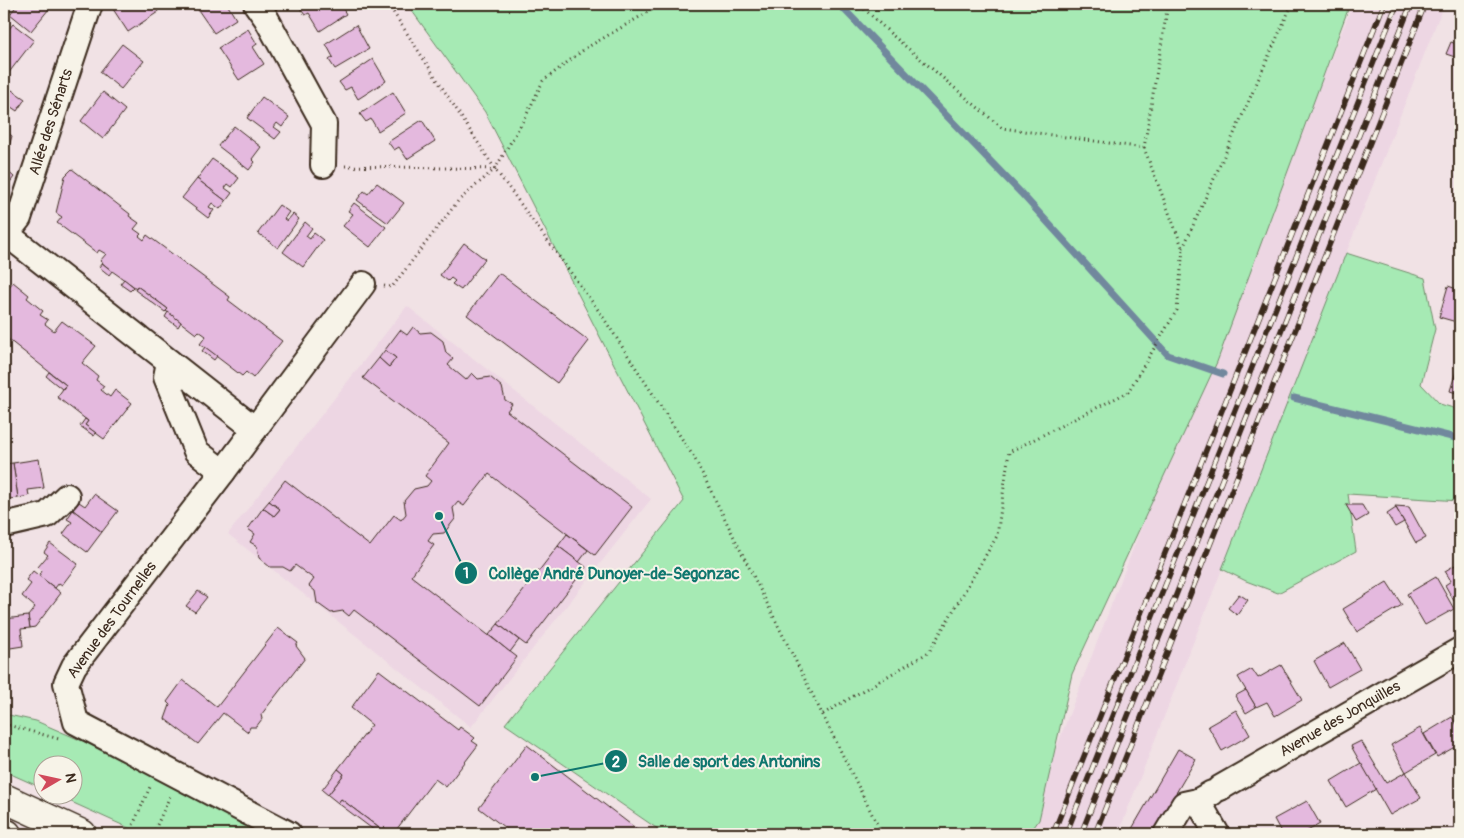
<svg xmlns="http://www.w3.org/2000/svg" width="1464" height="838" font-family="Pangolin,sans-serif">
<rect width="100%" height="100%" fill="#f1e2e5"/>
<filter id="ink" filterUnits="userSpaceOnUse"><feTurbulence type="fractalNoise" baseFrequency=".02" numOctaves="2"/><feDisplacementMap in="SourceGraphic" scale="10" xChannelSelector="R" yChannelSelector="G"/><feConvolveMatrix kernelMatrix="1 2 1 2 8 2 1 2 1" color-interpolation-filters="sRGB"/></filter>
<g filter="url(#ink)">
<g fill="#edd6e3">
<path d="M 1353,4 L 1444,4 L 1118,834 L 1023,834 L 1170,453 Z"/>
<path d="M 407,306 L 651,499 L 471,727 L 228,534 Z"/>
</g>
<g fill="#a6eab4" stroke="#708a69">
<path d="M 407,4 L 1350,4 L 1217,362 L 1072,674 L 1039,820 L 1029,834 L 665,834 L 505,724 L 684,501 L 485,112 Z"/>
<path d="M 1346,253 L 1425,278 L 1435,329 L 1421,384 L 1440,404 L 1460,410 L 1460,501 L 1348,494 L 1356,551 L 1278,593 L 1246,581 L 1222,569 Z"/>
<path d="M 4,714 L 36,721 L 131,762 L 265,834 L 142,834 L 58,796 L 72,796 L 72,766 L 42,766 L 42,788 L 4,771 Z"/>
</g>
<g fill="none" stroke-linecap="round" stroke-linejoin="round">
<g stroke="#71889d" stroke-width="7">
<path d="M 839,4 L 1021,193 L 1168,355 L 1223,374"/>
<path d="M 1294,398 L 1460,439"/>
</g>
</g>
<g fill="#e4b9de" stroke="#3b2a1e">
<path d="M 18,4 L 53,4 L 31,31 L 10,14 Z"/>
<path d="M 121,4 L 153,4 L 158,12 L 128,32 L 113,9 Z"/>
<path d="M 194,4 L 227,4 L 236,19 L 214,33 Z"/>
<path d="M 297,4 L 340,4 L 346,14 L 320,31 L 309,13 L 305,15 Z"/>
<path d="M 13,24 L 34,40 L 4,79 L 4,35 Z"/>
<path d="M 356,25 L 369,49 L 335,69 L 329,60 L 333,57 L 326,44 Z"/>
<path d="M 248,29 L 257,44 L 253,47 L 264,64 L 239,80 L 218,48 Z"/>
<path d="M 1451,42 L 1459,45 L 1455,57 L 1446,54 Z"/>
<path d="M 122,44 L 144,61 L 121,89 L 100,72 Z"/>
<path d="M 373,59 L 386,81 L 358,99 L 351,87 L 345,90 L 339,82 Z"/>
<path d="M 6,86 L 25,99 L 17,111 L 4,102 L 4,89 Z"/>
<path d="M 103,92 L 125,110 L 103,139 L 81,121 Z"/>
<path d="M 393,92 L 406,113 L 378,131 L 371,119 L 366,122 L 360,114 Z"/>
<path d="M 262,97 L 289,117 L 282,127 L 277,123 L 274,127 L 281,132 L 275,139 L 247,118 Z"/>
<path d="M 422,120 L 435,141 L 407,159 L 399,147 L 394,150 L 388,142 Z"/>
<path d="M 234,126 L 261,147 L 252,159 L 255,162 L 249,170 L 218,146 Z"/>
<path d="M 4,130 L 12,136 L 4,163 Z"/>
<path d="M 212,159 L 239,178 L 232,187 L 228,184 L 225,188 L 232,193 L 226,201 L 197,179 Z"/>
<path d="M 4,168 L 14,177 L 4,190 Z"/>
<path d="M 72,169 L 130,214 L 129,216 L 139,223 L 134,229 L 141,234 L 139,236 L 144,240 L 147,235 L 230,297 L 228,300 L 282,341 L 253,378 L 246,372 L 242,376 L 200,344 L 206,336 L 199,331 L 196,334 L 166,311 L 168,309 L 137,286 L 136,288 L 112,271 L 100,261 L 106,254 L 99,250 L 97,253 L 57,223 L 62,217 L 56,213 L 65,176 Z"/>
<path d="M 197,179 L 226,201 L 220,209 L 212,203 L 209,207 L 214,210 L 208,218 L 182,198 Z"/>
<path d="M 377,183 L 404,203 L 388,223 L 357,200 L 364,191 L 368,194 Z"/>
<path d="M 354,203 L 386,227 L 370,247 L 343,226 L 353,214 L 348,211 Z"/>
<path d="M 279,205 L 289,212 L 284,219 L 287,221 L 293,214 L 299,219 L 278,248 L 258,233 Z"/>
<path d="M 305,222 L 312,228 L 306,236 L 310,239 L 314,233 L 323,240 L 303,267 L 283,252 Z"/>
<path d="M 464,243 L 485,259 L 461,290 L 452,284 L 455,281 L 451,278 L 448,281 L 440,275 Z"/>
<path d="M 102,263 L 112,271 L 109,275 L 99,267 Z"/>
<path d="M 499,273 L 589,341 L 557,383 L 467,315 Z"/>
<path d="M 124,279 L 134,287 L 130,291 L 120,284 Z"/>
<path d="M 13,282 L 29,295 L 27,298 L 43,311 L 40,315 L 48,320 L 45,324 L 54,331 L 62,321 L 96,346 L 82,363 L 98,376 L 96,380 L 104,386 L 101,390 L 110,397 L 115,390 L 132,403 L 104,439 L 85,425 L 88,421 L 57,397 L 66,385 L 4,336 L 4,293 Z"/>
<path d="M 137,286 L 168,309 L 165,312 L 135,290 Z"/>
<path d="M 1448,286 L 1460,290 L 1460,338 L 1456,336 L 1460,323 L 1439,317 Z"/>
<path d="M 168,312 L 181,322 L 178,327 L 165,317 Z"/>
<path d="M 413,327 L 420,333 L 431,332 L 443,341 L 446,353 L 453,359 L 448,365 L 466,380 L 472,373 L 478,379 L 490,377 L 502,387 L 505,400 L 512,404 L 507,411 L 632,507 L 595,555 L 489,474 L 464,506 L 458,502 L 453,508 L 455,519 L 444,533 L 433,534 L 428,541 L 434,545 L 411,576 L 517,657 L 480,706 L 354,610 L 349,616 L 343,611 L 331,613 L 317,603 L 315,591 L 309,586 L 314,579 L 295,565 L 290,571 L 283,567 L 270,567 L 259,558 L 257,546 L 250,542 L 255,534 L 248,529 L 263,508 L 274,516 L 280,509 L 269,501 L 285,480 L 370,546 L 394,515 L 401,520 L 406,514 L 404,501 L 414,489 L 427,486 L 431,481 L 425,476 L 449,443 L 363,378 L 379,358 L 389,367 L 396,358 L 385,350 L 400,330 L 407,335 Z"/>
<path d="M 205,347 L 217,356 L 214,360 L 202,351 Z"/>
<path d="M 385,350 L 396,358 L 389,367 L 379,358 Z"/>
<path d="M 1460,358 L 1460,394 L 1450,391 Z"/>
<path d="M 49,372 L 66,385 L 62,389 L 46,376 Z"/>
<path d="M 85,419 L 88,421 L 85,425 L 96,433 L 94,436 L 80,426 Z"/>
<path d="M 39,459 L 44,488 L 28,490 L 29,496 L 18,498 L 13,463 Z"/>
<path d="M 13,463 L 18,498 L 8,499 L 7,492 L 4,493 L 4,464 Z"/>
<path d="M 94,494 L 118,511 L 102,532 L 73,510 L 79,502 L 85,506 Z"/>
<path d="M 269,501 L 280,509 L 274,516 L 263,508 Z"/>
<path d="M 1346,505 L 1362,505 L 1368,515 L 1356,522 Z"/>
<path d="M 1395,506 L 1409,507 L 1426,538 L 1416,543 Z"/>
<path d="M 1396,508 L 1404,522 L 1395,527 L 1387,514 Z"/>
<path d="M 73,510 L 102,532 L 87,552 L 63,534 L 72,522 L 67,519 Z"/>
<path d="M 567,534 L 588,550 L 579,562 L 558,546 Z"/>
<path d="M 50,543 L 78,564 L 62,585 L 59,583 L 55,588 L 39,576 L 42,571 L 38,567 L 48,555 L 44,552 Z"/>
<path d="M 558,546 L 586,567 L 526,645 L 498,624 Z"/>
<path d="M 1455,565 L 1460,573 L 1460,604 L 1457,599 L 1454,601 L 1445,585 L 1451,581 L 1445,571 Z"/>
<path d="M 33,571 L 61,593 L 35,627 L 30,628 L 28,616 L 35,607 L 22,596 L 31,584 L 26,580 Z"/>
<path d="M 1436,577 L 1454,609 L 1425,625 L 1407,594 Z"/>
<path d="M 1387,582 L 1402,605 L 1357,632 L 1343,609 Z"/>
<path d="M 198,591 L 207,597 L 195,612 L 186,606 Z"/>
<path d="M 1239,594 L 1248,600 L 1237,615 L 1228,608 Z"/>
<path d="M 4,615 L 5,619 L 28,616 L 30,628 L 21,629 L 23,646 L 4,649 Z"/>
<path d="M 498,624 L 519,640 L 510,652 L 489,635 Z"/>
<path d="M 278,628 L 298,643 L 296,646 L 305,658 L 261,715 L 262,719 L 256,727 L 250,727 L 248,732 L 223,713 L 198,744 L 165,719 L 170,705 L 167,702 L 183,680 L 217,707 Z"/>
<path d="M 1345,643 L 1360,669 L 1328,687 L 1314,661 Z"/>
<path d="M 1281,665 L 1302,700 L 1275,716 L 1267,702 L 1256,707 L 1238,677 L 1252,669 L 1258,678 Z"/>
<path d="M 379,670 L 458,730 L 460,727 L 475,738 L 472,741 L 478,745 L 446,787 L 435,779 L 393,834 L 387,834 L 341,799 L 338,803 L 328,795 L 344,774 L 338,769 L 372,725 L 351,708 Z"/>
<path d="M 1246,690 L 1256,707 L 1246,713 L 1235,696 Z"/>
<path d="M 1236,710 L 1250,735 L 1222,751 L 1208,726 Z"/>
<path d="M 1452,717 L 1460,730 L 1460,744 L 1437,757 L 1424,734 Z"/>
<path d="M 1420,728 L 1435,755 L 1406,772 L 1391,745 Z"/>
<path d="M 1361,741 L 1386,783 L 1406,772 L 1421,798 L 1390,815 L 1351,746 Z"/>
<path d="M 527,745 L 643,834 L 513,834 L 479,808 Z"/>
<path d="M 1178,749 L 1196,759 L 1152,834 L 1129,834 Z"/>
<path d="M 1361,763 L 1376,789 L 1346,807 L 1331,781 Z"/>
<path d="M 338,769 L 344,774 L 328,795 L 322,790 Z"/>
<path d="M 341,799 L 387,834 L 379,834 L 338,803 Z"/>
<path d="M 1307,801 L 1320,824 L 1302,834 L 1282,834 L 1274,819 Z"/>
</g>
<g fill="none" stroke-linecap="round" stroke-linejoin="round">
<g stroke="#3b2a1e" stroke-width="28">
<g id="minor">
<path d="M 256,4 L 266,18 L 324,124 L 323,165"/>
<path d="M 4,232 L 255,429"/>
<path d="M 4,237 L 19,218 L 90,4"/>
<path d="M 169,362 L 166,377 L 196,451 L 223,472"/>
<path d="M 4,525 L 47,515 L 67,496"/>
<path d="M 1220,788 L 1460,650"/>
<path d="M 1212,793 L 1198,801 L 1217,834"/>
<path d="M 289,834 L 76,722 L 66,683 L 74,666 L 223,472 L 363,284"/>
<path d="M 1166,834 L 1184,804 L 1198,801"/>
</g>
</g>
<g stroke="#3b2a1e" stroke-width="31">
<g id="major">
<path d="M 4,798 L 82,834"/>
<path d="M 4,833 L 7,834"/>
</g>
</g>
<g stroke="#3b2a1e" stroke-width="3" stroke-dasharray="1 4" stroke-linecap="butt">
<path d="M 388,4 L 495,169 L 601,314 L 695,459 L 882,834"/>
<path d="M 1144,148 L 1168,4"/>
<path d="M 345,166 L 494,169"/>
<path d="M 1183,248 L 1292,4"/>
<path d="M 384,286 L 392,287 L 458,201 L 495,169 L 526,116 L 543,81 L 586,48 L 662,4"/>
<path d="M 823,714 L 929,652 L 997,536 L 1009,452 L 1128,392 L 1177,310 L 1183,249 L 1144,148 L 1002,128 L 891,34 L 859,4"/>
<path d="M 4,724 L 59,739"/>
<path d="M 129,834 L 150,787"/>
<path d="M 153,834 L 170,796"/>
</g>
<use href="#minor" stroke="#f7f3e8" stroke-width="24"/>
<use href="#major" stroke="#f7f3e8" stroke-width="28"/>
<g stroke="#3b2a1e" stroke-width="5.5">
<g id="rail">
<path d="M 1053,834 L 1384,4"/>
<path d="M 1066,834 L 1397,4"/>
<path d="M 1081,834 L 1411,4"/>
<path d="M 1095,834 L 1425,4"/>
</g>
</g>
<use href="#rail" stroke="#f7f3e8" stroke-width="4" stroke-dasharray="11" stroke-linecap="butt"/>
</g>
</g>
<g text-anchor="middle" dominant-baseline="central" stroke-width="4" stroke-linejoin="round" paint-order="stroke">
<g font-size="15" fill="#3b2a1e" stroke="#f7f3e8">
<text transform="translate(51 122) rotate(-72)">Allée des Sénarts</text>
<text transform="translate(112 620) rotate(-54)">Avenue des Tournelles</text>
<text transform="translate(1340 719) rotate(-30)">Avenue des Jonquilles</text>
</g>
</g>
<path fill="none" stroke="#0f766e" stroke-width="2" d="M439 516L466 573M535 777L616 761"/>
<g fill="#0f766e" stroke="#f7f3e8" stroke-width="2">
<circle cx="439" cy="516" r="5"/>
<circle cx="535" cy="777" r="5"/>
<circle cx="466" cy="573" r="12"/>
<circle cx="616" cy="761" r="12"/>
</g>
<g font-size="15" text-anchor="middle" font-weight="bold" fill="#fff">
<text x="466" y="578">1</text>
<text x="616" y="767">2</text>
</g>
<g font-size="16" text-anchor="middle" font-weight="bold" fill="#0f766e" stroke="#f7f3e8" stroke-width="4" stroke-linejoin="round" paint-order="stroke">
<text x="614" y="579">Collège André Dunoyer-de-Segonzac</text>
<text x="729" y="767">Salle de sport des Antonins</text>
</g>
<rect width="1464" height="838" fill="none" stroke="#f7f3e8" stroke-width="20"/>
<rect x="10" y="10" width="1444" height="818" fill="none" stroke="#3b2a1e" stroke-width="2" filter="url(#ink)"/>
<g transform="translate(58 780) rotate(81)"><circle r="24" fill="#f7f3e8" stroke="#aca397"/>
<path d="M0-4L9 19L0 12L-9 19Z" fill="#d1495b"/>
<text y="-8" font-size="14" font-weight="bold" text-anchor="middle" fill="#3b2a1e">N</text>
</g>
</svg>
